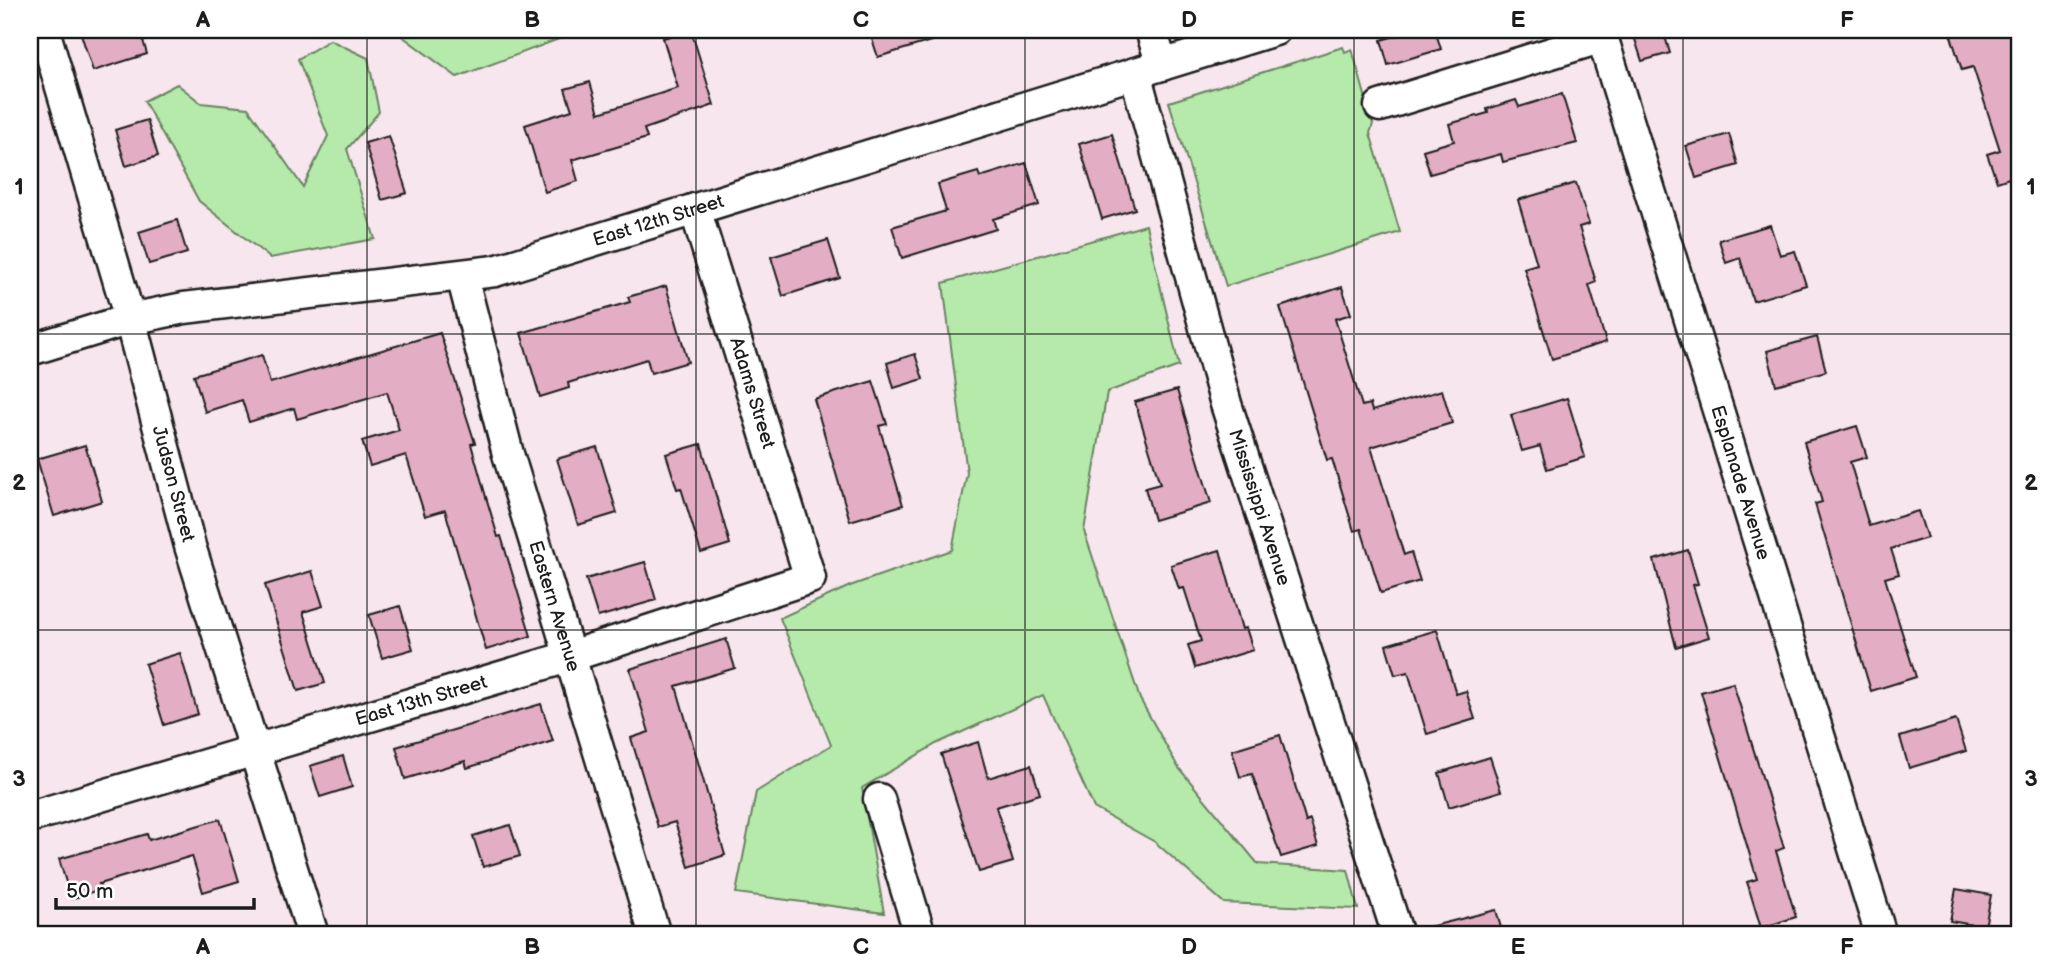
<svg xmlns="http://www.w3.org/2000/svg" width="2050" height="965" font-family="'Balsamiq Sans',sans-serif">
<rect width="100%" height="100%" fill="#f7e6ed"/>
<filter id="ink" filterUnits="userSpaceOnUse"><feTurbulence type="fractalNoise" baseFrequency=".0143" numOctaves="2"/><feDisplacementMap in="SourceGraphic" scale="14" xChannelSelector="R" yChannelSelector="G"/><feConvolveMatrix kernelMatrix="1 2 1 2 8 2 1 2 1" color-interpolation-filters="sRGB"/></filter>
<g filter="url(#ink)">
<g fill="#b6eaaa" stroke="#698363" stroke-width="2">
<path d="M 394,30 L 583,30 L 457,77 Z"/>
<path d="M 330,40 L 368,58 L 379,112 L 347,149 L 375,239 L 270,258 L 199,201 L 144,101 L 177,84 L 201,103 L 248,108 L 303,187 L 328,136 L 298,59 Z"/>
<path d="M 1343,47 L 1345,52 L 1352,49 L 1373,124 L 1370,133 L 1400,232 L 1226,286 L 1169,102 Z"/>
<path d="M 1146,225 L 1179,366 L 1107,392 L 1084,531 L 1140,699 L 1178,767 L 1258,864 L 1348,870 L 1358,909 L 1224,903 L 1155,842 L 1094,808 L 1043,695 L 936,744 L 862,788 L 884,913 L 736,893 L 756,792 L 831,745 L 780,618 L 850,586 L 952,550 L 967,473 L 943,283 Z"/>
</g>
<g fill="#e3adc3" stroke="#1c1c1c" stroke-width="2">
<path d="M 96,30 L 140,30 L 147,54 L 93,71 L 81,34 Z"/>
<path d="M 691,30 L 714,105 L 644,129 L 647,138 L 572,160 L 578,181 L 545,192 L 525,125 L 572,110 L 565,89 L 590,82 L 599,113 L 678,88 L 663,38 Z"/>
<path d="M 869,30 L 950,30 L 951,35 L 878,57 Z"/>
<path d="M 1416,30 L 1435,30 L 1441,49 L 1388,65 L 1381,40 Z"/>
<path d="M 1632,30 L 1663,30 L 1670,53 L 1642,61 Z"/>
<path d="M 1949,30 L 2020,30 L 2020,200 L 2016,200 L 2009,178 L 1997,182 L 1987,154 L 2000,150 L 1973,67 L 1962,70 Z"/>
<path d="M 1562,94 L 1577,143 L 1503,162 L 1501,154 L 1430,174 L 1423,150 L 1454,141 L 1449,124 L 1488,113 L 1487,109 L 1516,100 L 1519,107 Z"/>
<path d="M 147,120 L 158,156 L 126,166 L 115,130 Z"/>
<path d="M 1112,134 L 1135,209 L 1102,219 L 1079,144 Z"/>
<path d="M 1729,134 L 1738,165 L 1696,178 L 1686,146 Z"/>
<path d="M 389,136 L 407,193 L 382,200 L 365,143 Z"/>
<path d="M 1026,163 L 1039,205 L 993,219 L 996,229 L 902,258 L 892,227 L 946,211 L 938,184 L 978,172 L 980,177 Z"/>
<path d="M 1576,183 L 1589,224 L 1579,227 L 1596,282 L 1589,285 L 1606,342 L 1552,359 L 1524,268 L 1537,264 L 1518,200 Z"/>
<path d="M 177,220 L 187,253 L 149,264 L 139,232 Z"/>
<path d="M 1770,225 L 1780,255 L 1795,251 L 1806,285 L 1753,301 L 1740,258 L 1726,263 L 1719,240 Z"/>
<path d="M 828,240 L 840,278 L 783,296 L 771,257 Z"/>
<path d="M 666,286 L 688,362 L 651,373 L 647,359 L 568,383 L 569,388 L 540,397 L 521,333 L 630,302 L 628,297 Z"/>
<path d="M 1342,287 L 1351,314 L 1335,319 L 1362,406 L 1370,404 L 1372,411 L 1442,390 L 1452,423 L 1371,447 L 1404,555 L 1411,552 L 1420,581 L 1381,593 L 1361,529 L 1354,531 L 1332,459 L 1327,460 L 1280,307 Z"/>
<path d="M 440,333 L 475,443 L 471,444 L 486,497 L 498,537 L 501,536 L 531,636 L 486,650 L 445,510 L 425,516 L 406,455 L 370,466 L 362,441 L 399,430 L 387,392 L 297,419 L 294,408 L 249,422 L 242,400 L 205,412 L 194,375 L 262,355 L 270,383 Z"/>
<path d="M 1817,337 L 1826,371 L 1776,385 L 1767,351 Z"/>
<path d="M 915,354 L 923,379 L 894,388 L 887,363 Z"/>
<path d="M 873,381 L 887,424 L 879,426 L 903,505 L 850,521 L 814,399 Z"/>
<path d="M 1177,390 L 1211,503 L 1154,520 L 1145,488 L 1160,484 L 1135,402 Z"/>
<path d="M 1567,398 L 1585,457 L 1547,469 L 1540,446 L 1522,451 L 1511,415 Z"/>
<path d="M 1857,426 L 1867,457 L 1850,462 L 1869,526 L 1918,511 L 1927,538 L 1891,549 L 1899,574 L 1885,578 L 1916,677 L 1871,691 L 1815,504 L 1822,502 L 1804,442 Z"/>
<path d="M 701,444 L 730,544 L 701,553 L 681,488 L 677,489 L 666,454 Z"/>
<path d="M 85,445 L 102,501 L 54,516 L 37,459 Z"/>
<path d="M 597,447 L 617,513 L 578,525 L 557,459 Z"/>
<path d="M 1220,550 L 1242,629 L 1246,628 L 1253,650 L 1195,668 L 1188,645 L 1201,641 L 1184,588 L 1179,589 L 1171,565 Z"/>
<path d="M 1688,550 L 1698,584 L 1693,585 L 1709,637 L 1676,647 L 1654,560 Z"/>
<path d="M 645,562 L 656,600 L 598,617 L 586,579 Z"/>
<path d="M 312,571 L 323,606 L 303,612 L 325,683 L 298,691 L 265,585 Z"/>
<path d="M 400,606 L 413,649 L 382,658 L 369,615 Z"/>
<path d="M 1437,630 L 1456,694 L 1466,691 L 1475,719 L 1427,734 L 1408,672 L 1395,675 L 1386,645 Z"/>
<path d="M 726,639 L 735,668 L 676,686 L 725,855 L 689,867 L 675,822 L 658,827 L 631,738 L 649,732 L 630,669 Z"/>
<path d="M 180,653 L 198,714 L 164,725 L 145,664 Z"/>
<path d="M 1733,683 L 1784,848 L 1776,851 L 1796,917 L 1761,928 L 1747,882 L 1757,879 L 1701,692 Z"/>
<path d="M 541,704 L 553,741 L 467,768 L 465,761 L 405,779 L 396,747 Z"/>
<path d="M 1956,720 L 1966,751 L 1909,768 L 1900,737 Z"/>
<path d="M 1280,735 L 1306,822 L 1310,820 L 1318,846 L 1281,857 L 1252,774 L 1240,777 L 1232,750 Z"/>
<path d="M 978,742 L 988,778 L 1031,765 L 1040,794 L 996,807 L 1013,862 L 979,872 L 941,754 Z"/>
<path d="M 343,756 L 352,787 L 320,797 L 310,766 Z"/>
<path d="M 1490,757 L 1501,791 L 1449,807 L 1439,773 Z"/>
<path d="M 220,819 L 239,881 L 203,892 L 192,856 L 99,884 L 101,889 L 71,899 L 59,859 L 147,834 L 149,840 Z"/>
<path d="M 510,825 L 520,856 L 483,867 L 473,836 Z"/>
<path d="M 1956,889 L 1991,895 L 1985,927 L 1950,921 Z"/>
<path d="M 1496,910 L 1503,935 L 1426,935 L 1425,928 Z"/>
</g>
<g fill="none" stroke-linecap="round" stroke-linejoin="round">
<g stroke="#1c1c1c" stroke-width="35">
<g id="minor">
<path id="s1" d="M 44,30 L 130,319 L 190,546 L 313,935"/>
<path d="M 1151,30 L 1162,65"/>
<path id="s2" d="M 1600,30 L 1881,935"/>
<path id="s3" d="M 1135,73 L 1226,404 L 1398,935"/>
<path d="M 1380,106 L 1603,37"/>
<path id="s4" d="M 462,276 L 508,454 L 655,935"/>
<path id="s5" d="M 30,350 L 130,319 L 184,308 L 495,271 L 1275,30"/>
<path d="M 879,799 L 920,935"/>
<path id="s6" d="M 30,817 L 568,657 L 810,578 L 695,209"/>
</g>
</g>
<use href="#minor" stroke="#fff" stroke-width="30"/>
</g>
</g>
<path fill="none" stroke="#1c1c1c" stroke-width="2" stroke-opacity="0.55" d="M 367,30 L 367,935M 696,30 L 696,935M 1025,30 L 1025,935M 1354,30 L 1354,935M 1683,30 L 1683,935M 30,334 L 2020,334M 30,630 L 2020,630"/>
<g text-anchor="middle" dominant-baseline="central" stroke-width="7" stroke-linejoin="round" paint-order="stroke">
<g font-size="19" fill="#1c1c1c" stroke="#fff">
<text stroke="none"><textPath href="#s5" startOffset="644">East 12th Street</textPath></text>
<text transform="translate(752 393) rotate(73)">Adams Street</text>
<text stroke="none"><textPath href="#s2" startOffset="474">Esplanade Avenue</textPath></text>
<text stroke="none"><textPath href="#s1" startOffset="472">Judson Street</textPath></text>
<text stroke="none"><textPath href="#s3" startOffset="452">Mississippi Avenue</textPath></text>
<text stroke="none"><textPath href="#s4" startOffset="343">Eastern Avenue</textPath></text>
<text stroke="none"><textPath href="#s6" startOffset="408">East 13th Street</textPath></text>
</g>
</g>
<rect width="2050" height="965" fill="none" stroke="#fff" stroke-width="77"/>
<path d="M56 898v10h198v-10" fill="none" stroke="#1c1c1c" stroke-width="3.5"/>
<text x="66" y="898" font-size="21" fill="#1c1c1c" stroke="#ffffff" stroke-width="5" paint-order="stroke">50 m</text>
<rect x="38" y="38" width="1973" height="888" fill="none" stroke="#1c1c1c" stroke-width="2.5"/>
<g font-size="23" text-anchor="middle" font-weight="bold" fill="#1c1c1c">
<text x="203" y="27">A</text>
<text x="532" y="27">B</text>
<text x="861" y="27">C</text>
<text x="1189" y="27">D</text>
<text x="1518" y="27">E</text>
<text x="1847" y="27">F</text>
<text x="19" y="194">1</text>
<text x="2031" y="194">1</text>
<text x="19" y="490">2</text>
<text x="2031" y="490">2</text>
<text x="19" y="786">3</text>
<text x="2031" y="786">3</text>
<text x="203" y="954">A</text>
<text x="532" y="954">B</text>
<text x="861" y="954">C</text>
<text x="1189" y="954">D</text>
<text x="1518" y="954">E</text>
<text x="1847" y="954">F</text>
</g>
</svg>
